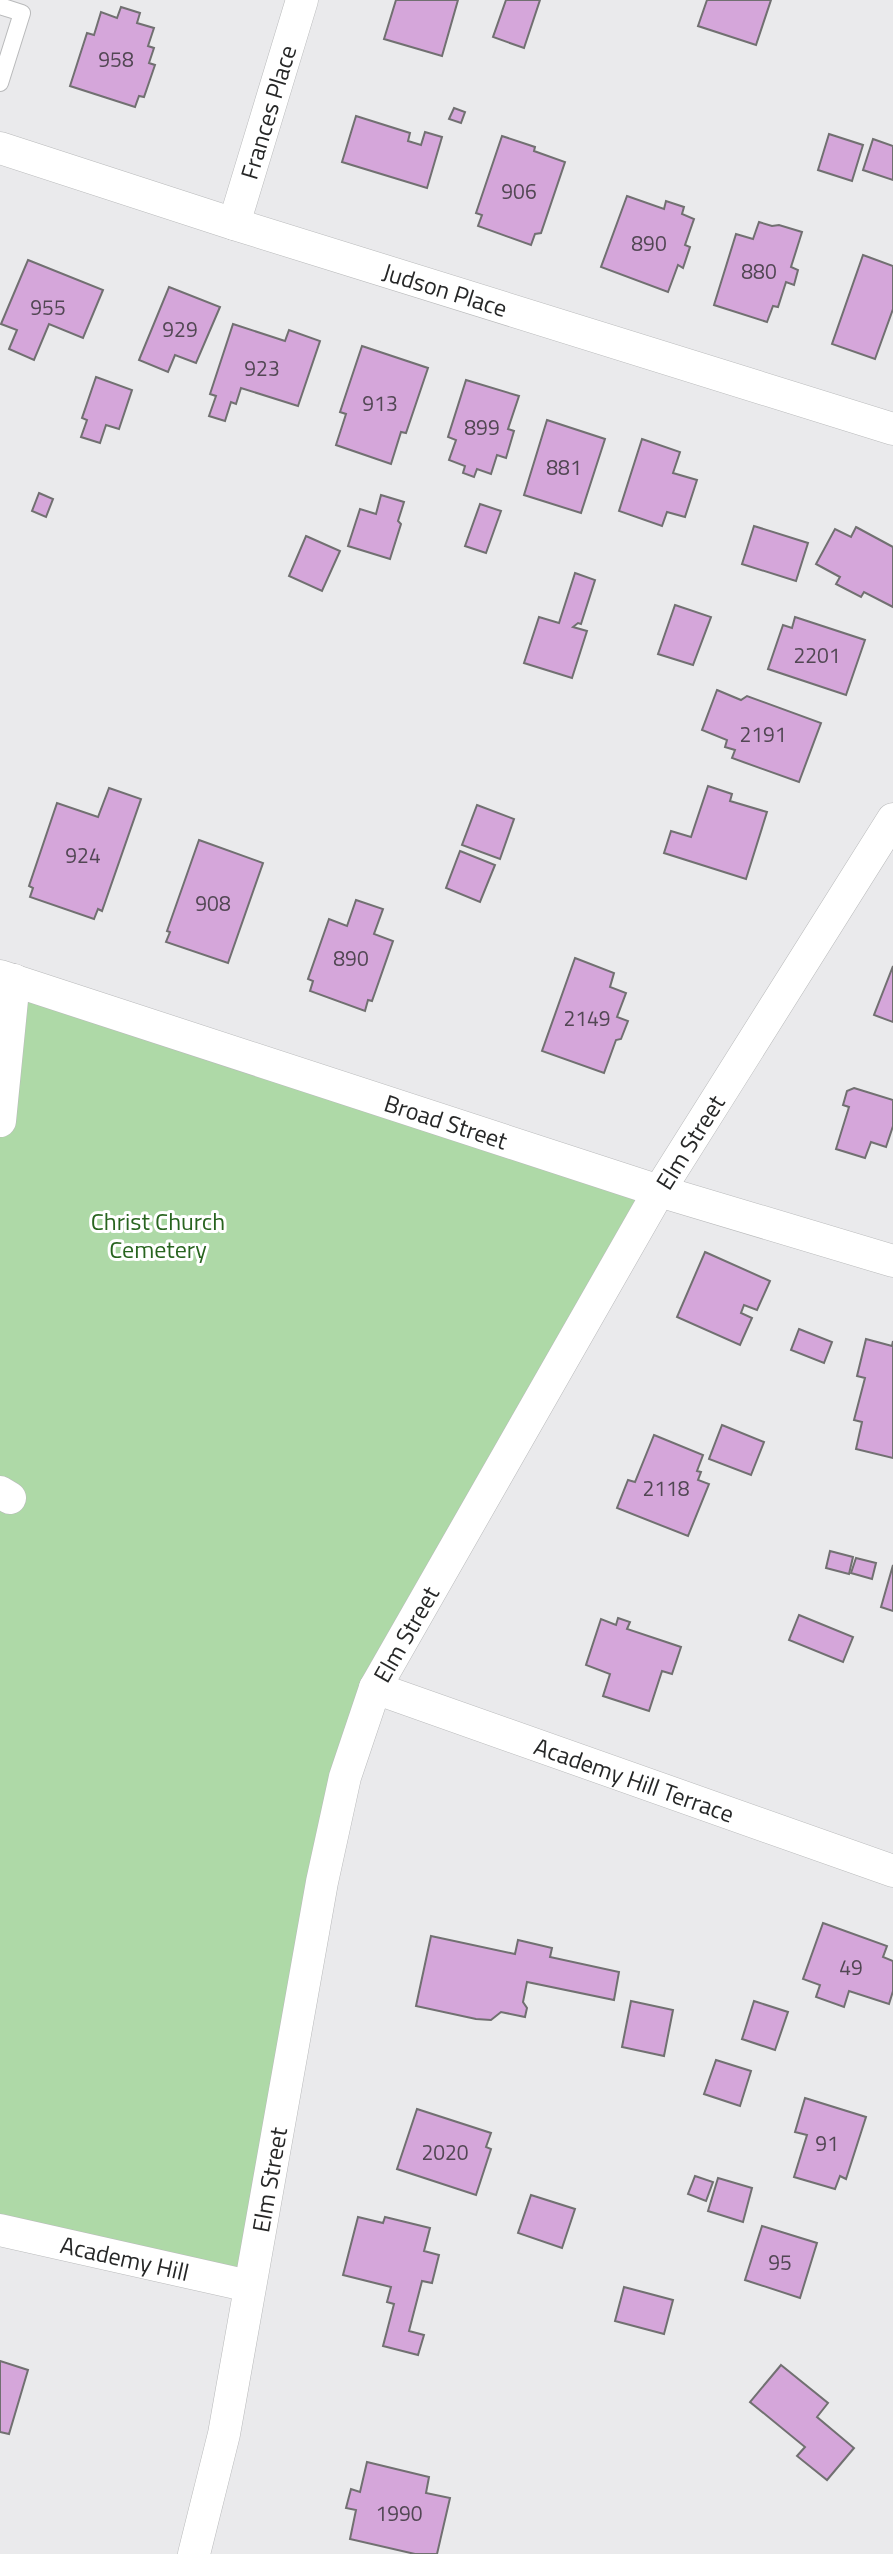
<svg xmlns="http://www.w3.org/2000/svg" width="893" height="2554" font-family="'Titillium Web',sans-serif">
<rect width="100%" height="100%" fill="#eaeaec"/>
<path fill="#aed9a7" d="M 6,978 L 659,1191 L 375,1688 L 249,2286 L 0,2230 L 0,1044 Z"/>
<g fill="#d5a6da" stroke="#717071" stroke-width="2">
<path d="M 396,0 L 458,0 L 442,56 L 384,39 Z"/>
<path d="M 506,0 L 540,0 L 524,48 L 493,37 Z"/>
<path d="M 707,0 L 771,0 L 756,45 L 698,26 Z"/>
<path d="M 121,7 L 140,13 L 137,23 L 154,28 L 148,46 L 154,48 L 149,63 L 155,65 L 144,97 L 139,96 L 135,107 L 70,86 L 87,33 L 94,35 L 101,12 L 117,18 Z"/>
<path d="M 454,108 L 465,112 L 461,123 L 449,119 Z"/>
<path d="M 356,116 L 410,133 L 408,141 L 421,145 L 425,132 L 442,137 L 427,188 L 342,162 Z"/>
<path d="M 829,134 L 863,145 L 852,181 L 818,170 Z"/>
<path d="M 502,136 L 535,147 L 534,151 L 565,162 L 541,233 L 535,234 L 531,245 L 478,226 L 482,215 L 476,213 Z"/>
<path d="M 873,139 L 893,146 L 893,180 L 863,170 Z"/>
<path d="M 627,196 L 664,209 L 666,201 L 684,207 L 682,214 L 694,219 L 685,245 L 690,247 L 683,268 L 678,265 L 668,292 L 601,267 Z"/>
<path d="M 759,222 L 772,226 L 779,225 L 802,232 L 791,267 L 798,270 L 794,285 L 786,282 L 778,307 L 773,306 L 767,322 L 714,305 L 736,234 L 753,239 Z"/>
<path d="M 863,255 L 893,266 L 893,309 L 875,359 L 832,344 Z"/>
<path d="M 28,260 L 103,290 L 83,338 L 49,324 L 34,360 L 9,349 L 17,330 L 1,324 Z"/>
<path d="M 169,287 L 220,307 L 196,363 L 175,355 L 168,372 L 139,360 Z"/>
<path d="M 233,324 L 285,341 L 289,330 L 320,341 L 298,406 L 241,388 L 236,404 L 231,402 L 225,421 L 209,416 L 216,396 L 210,394 Z"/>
<path d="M 362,346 L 428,368 L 406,433 L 401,432 L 391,464 L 336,445 L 346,414 L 340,412 Z"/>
<path d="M 96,377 L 132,390 L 119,429 L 106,425 L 100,443 L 81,437 L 87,420 L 82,418 Z"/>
<path d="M 466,380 L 519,396 L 508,429 L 514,431 L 506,458 L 497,455 L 491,474 L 477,469 L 474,477 L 463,473 L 465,466 L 449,460 L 456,440 L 448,437 Z"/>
<path d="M 547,420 L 605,439 L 581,513 L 524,495 Z"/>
<path d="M 642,439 L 680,452 L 673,473 L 697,480 L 685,517 L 667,512 L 662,526 L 619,511 Z"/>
<path d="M 39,493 L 53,499 L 46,517 L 32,511 Z"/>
<path d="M 381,495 L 404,502 L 398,521 L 401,524 L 390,559 L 348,546 L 360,509 L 376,514 Z"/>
<path d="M 480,504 L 501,511 L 486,553 L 465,546 Z"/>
<path d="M 754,526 L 808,543 L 796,581 L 742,564 Z"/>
<path d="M 856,527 L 893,547 L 893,607 L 864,592 L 861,597 L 836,584 L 840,577 L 816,564 L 835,529 L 851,537 Z"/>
<path d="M 306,536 L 340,551 L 322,591 L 289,576 Z"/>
<path d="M 575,573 L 595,580 L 581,624 L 578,623 L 573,627 L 587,631 L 572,678 L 524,663 L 539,617 L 559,623 Z"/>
<path d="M 675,605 L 711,617 L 693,665 L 658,654 Z"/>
<path d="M 795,617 L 865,640 L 846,695 L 768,669 L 783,625 L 792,628 Z"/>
<path d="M 717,690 L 741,700 L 747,696 L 821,723 L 799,782 L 732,758 L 735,750 L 725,747 L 727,740 L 702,730 Z"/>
<path d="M 708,786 L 732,794 L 730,801 L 767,812 L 746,879 L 664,853 L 671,831 L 691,837 Z"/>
<path d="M 109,788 L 141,799 L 102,911 L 98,909 L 94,919 L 30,897 L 33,888 L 29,886 L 57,803 L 98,817 Z"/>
<path d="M 477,805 L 514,819 L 500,859 L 462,845 Z"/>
<path d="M 199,840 L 263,863 L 228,963 L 166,942 L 170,932 L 167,931 Z"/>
<path d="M 460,851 L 495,865 L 480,902 L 446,888 Z"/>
<path d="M 356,900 L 383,909 L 374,934 L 393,941 L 372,1001 L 368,1000 L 365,1011 L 310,991 L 313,981 L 308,979 L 329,919 L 347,926 Z"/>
<path d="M 575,958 L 614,973 L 610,987 L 626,993 L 617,1017 L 628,1021 L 621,1039 L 616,1040 L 604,1073 L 542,1051 Z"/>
<path d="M 893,966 L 893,1022 L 874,1015 Z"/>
<path d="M 854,1088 L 893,1100 L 893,1126 L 886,1147 L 871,1142 L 865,1158 L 836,1149 L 849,1107 L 843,1105 L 847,1091 Z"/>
<path d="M 705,1252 L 770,1281 L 757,1310 L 744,1305 L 741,1313 L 752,1318 L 740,1345 L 677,1317 Z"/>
<path d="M 799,1329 L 832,1342 L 824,1363 L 791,1350 Z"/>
<path d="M 866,1339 L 892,1346 L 893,1341 L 893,1458 L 856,1449 L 862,1422 L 854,1420 L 865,1378 L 857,1376 Z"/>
<path d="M 722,1425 L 764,1442 L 751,1475 L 709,1459 Z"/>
<path d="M 654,1435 L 703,1455 L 697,1471 L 701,1472 L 698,1480 L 709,1484 L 688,1536 L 617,1508 L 628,1480 L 635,1482 Z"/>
<path d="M 830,1551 L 853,1557 L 849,1574 L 826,1568 Z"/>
<path d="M 856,1558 L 876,1563 L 872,1579 L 851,1573 Z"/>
<path d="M 893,1565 L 893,1611 L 881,1607 Z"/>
<path d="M 799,1615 L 853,1637 L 843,1662 L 789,1640 Z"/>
<path d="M 618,1618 L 630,1622 L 627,1629 L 681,1647 L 672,1674 L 662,1671 L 649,1711 L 603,1696 L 610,1674 L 586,1665 L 601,1619 L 616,1625 Z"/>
<path d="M 823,1923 L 887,1946 L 883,1957 L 893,1961 L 893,1991 L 889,2004 L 849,1991 L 844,2007 L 816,1997 L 820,1985 L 803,1979 Z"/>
<path d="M 431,1936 L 515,1954 L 518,1940 L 552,1948 L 550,1957 L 619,1972 L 614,2000 L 527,1982 L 523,2002 L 527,2008 L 525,2017 L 501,2012 L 491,2020 L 476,2019 L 416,2006 Z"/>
<path d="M 631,2001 L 673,2010 L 664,2056 L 622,2047 Z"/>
<path d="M 754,2001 L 788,2012 L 775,2050 L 742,2039 Z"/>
<path d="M 716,2060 L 751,2071 L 740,2106 L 704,2094 Z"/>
<path d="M 805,2098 L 866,2117 L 846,2179 L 840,2176 L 835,2189 L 794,2177 L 807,2135 L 795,2132 Z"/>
<path d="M 417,2109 L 491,2133 L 486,2147 L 491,2149 L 476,2195 L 397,2169 Z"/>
<path d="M 695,2176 L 713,2182 L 706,2201 L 688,2194 Z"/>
<path d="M 718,2178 L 752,2188 L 743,2222 L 708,2211 Z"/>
<path d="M 531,2195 L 575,2209 L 562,2248 L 518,2233 Z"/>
<path d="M 358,2217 L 383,2223 L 385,2217 L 430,2228 L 424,2251 L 439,2255 L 432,2283 L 422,2281 L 409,2331 L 424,2335 L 418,2355 L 383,2346 L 394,2304 L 387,2302 L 391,2287 L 343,2275 Z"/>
<path d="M 762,2226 L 817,2243 L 800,2298 L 745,2280 Z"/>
<path d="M 624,2287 L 673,2300 L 664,2334 L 615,2321 Z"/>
<path d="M 0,2361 L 28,2370 L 9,2434 L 0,2432 Z"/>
<path d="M 781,2365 L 828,2403 L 817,2417 L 854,2448 L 827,2480 L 797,2456 L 805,2447 L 750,2402 Z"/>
<path d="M 367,2462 L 429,2477 L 426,2493 L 450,2498 L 437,2554 L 415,2554 L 350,2539 L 356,2510 L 346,2508 L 351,2489 L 360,2492 Z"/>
</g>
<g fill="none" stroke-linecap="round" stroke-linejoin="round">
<g stroke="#b9babb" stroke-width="18">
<path id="lane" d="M 0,6 L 22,13 L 0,83"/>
</g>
<g stroke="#b9babb" stroke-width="33">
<g id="street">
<path id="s1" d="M 0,148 L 234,224 L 893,429"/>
<path id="s2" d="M 234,224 L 302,0"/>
<path id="s3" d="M 0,976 L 659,1191 L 893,1261"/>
<path d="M 0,1121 L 14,980"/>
<path d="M 0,1492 L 10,1498"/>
<path id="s4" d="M 375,1688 L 893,1871"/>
<path id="s5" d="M 0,2230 L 249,2286"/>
<path id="s6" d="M 194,2554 L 224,2434 L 322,1882 L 345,1777 L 375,1688 L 659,1191 L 893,819"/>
</g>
</g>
<use href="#lane" stroke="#fff" stroke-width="16"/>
<use href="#street" stroke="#fff" stroke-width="32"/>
</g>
<g text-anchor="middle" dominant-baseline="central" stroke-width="6" stroke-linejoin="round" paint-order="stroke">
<g font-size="21" fill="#524754">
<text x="116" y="59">958</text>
<text x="519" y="191">906</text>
<text x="649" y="243">890</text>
<text x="759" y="271">880</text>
<text x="48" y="307">955</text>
<text x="180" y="329">929</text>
<text x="262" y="368">923</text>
<text x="380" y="403">913</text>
<text x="482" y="427">899</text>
<text x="564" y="467">881</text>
<text x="817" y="655">2201</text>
<text x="763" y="734">2191</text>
<text x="83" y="855">924</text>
<text x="213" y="903">908</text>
<text x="351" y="958">890</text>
<text x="587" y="1018">2149</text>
<text x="666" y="1488">2118</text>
<text x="851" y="1967">49</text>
<text x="827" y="2143">91</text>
<text x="445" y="2152">2020</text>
<text x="780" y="2262">95</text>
<text x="399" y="2513">1990</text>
</g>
<g font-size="24" fill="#262727" stroke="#fff">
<text stroke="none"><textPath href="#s2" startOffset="117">Frances Place</textPath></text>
<text stroke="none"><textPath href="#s1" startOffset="467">Judson Place</textPath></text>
<text stroke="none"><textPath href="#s3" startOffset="469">Broad Street</textPath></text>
<text stroke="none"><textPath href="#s6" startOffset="1516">Elm Street</textPath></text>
<text stroke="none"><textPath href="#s6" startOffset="948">Elm Street</textPath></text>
<text stroke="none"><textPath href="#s4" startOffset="275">Academy Hill Terrace</textPath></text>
<text stroke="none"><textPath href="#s6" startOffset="382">Elm Street</textPath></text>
<text stroke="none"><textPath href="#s5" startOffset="128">Academy Hill</textPath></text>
</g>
<g font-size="24" fill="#28641f" stroke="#fff">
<text x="158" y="1221">Christ Church<tspan x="158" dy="28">Cemetery</tspan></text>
</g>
</g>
</svg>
